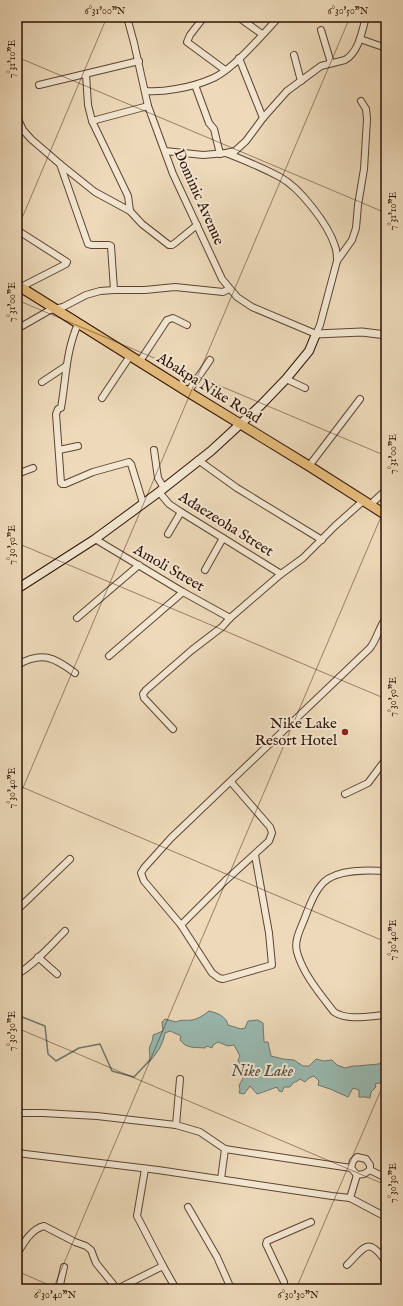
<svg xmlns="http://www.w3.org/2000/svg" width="403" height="1306" font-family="'IM FELL English',serif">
<rect width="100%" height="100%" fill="#eddaba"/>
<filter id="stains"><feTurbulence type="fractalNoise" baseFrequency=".005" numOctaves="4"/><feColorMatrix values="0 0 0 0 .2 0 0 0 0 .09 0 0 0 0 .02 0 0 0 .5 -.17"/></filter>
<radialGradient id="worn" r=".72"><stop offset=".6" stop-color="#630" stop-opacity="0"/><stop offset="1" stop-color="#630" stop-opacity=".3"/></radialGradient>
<path fill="#99bab2" stroke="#6f766d" d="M 209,1011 C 217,1013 226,1016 228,1025 L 241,1029 L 245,1028 L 248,1021 L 258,1020 L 263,1023 L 264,1042 L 268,1042 L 271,1056 L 283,1059 L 294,1060 L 303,1066 L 309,1066 L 316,1059 L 324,1061 L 332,1060 L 337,1065 L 345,1068 L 353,1066 L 357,1066 L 379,1064 L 386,1058 L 386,1077 L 384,1082 L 375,1084 L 376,1087 L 371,1092 L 370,1098 L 365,1097 L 359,1097 L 359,1090 L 353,1088 L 348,1097 L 330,1089 L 318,1085 L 319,1081 L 314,1076 L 309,1078 L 305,1082 L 300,1079 L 296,1082 L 294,1082 L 290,1087 L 284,1087 L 282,1092 L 279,1091 L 277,1087 C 271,1089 264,1092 257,1094 L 250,1086 L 244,1094 L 239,1093 L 240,1090 L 239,1085 C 247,1074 242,1071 238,1060 L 240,1056 L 234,1045 L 228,1046 L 218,1042 L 213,1045 L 212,1048 L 207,1046 L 205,1048 C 194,1047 187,1049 180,1040 L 181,1036 L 170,1031 L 165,1033 C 163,1045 156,1055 148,1063 C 152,1056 148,1052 150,1046 C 152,1041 153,1040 153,1035 L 163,1031 L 162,1022 L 165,1019 L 176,1022 C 181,1019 186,1021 192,1020 C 198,1019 204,1015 209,1011 Z"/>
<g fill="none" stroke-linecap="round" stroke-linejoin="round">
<path stroke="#6f766d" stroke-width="1.5" d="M 17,1015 L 45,1026 L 48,1054 L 56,1061 L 79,1048 L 100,1044 L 112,1071 L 134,1077 L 150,1060"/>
<g stroke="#5e4332" stroke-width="8">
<g id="minor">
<path d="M 127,17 L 134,43 L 148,106 L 173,174 L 222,279 L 237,297 L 252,307 L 316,334 L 320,325 L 337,261 L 352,240 L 356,228 L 358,205 L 364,169 L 367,119 L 366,109 L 361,101"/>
<path d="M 204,17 L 190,35 L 187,42 L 225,70"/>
<path d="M 238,17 L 262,34"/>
<path d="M 17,26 L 21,17"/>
<path d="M 321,30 L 331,63"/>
<path d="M 360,39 L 386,48"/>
<path d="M 294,55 L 301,81"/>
<path d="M 239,58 L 263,118"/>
<path d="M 86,74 L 88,105 L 92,121 L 128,196 L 130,211 L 142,224 L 169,245 L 172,245 L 175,243 L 197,225"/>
<path d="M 39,85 L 139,61"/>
<path d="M 195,85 L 209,123 L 214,129 L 220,154"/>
<path d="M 145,91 C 156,92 165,91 176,89 C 188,87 200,84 211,79 C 232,71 263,34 279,17"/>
<path d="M 17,117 L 23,130 L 31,139 L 60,164 L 95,192 L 130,211"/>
<path d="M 92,121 L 148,106"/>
<path d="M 165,151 L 203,155 L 226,153 L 235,151 L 246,141 L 263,118 L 287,91 L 321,66 L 345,60 C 359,52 362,31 366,17"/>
<path d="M 226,153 C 244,160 263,168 280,177 C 300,188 328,224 335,246 C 337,251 337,256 337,261"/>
<path d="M 60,164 L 88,244 L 92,245 L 109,245 L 111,246 L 114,290"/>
<path d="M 17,230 L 67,262 L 66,264 L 21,287"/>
<path d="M 78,324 C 66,350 66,379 61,408 L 58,409 L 56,414 L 61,483 L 62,484 L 65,484 L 93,472 L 129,462 L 131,464 L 143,503"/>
<path d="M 17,329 L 50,310 L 63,307 L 86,295 L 100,291 L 114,290 L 145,290 L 175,287 L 223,292 L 229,289"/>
<path d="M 140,361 L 167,320 L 173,318 L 187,325"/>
<path d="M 286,379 L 305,388"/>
<path d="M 42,382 L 66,366"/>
<path d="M 188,392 L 210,360"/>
<path d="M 102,398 L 130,356"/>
<path d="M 59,450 L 78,446"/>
<path d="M 154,450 L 158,478 L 164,488"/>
<path d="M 198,460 L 237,488 L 322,540"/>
<path d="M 309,466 L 360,399"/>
<path d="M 17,474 L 33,468"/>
<path d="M 159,492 L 169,504 L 181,512 L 281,574"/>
<path d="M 370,505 L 386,490"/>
<path d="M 168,534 L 181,512"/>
<path d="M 95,539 L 183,592 L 230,618"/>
<path d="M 205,570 L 223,538"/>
<path d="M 77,618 L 139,565"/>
<path d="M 109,656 L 183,592"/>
<path d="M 17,665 C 42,651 54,657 75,673"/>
<path d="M 173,729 L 144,698 L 143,694 L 146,690 L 192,650 L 222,627 L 230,618 L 281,574 L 303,558 L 335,526 L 363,501"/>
<path d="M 345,794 L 368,783 L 386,759"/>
<path d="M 255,855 L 269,933 L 272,965 L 223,979 L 219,978 L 212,973 L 181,925 L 144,881 L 141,873 L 144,868 L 171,838 L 370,648 C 377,639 379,627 386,618"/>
<path d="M 386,871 C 368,870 338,869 324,882 C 314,892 309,907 304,920 C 300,930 294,941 297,952 C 303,974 320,994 334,1012 C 348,1021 370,1016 386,1015"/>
<path d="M 17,910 L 70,859"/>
<path d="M 181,925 L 225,881 L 269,841 L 272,833 L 270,827 L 231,782"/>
<path d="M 38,957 L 57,974"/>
<path d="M 17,974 C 33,966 52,944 65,931"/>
<path d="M 17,1113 L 43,1113 L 97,1116 L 176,1125 L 200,1132 L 225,1149 L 351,1168 L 357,1175"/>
<path d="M 176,1125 L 180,1079"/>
<path d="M 17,1153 L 158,1170 L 332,1196 L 350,1198 L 386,1217"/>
<path d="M 351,1168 L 353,1161 L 357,1157 L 366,1159 L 370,1165 L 370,1170"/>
<path d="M 145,1169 L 137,1216 L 163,1266 L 176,1289"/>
<path d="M 221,1179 L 225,1149"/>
<path d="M 350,1198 L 357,1175 L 364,1174 L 370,1170 L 386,1178"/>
<path d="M 188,1207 L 217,1257 L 229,1284 L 227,1289"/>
<path d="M 17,1254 C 23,1244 31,1229 44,1226 L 75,1242 L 86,1246 L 91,1250 L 96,1263 L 117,1289 L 163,1266"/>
<path d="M 347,1265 C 365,1247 368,1236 386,1262"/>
<path d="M 59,1289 L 64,1267"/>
<path d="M 284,1289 L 284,1282 L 266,1244 L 267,1241 L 311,1222"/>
</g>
</g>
<g stroke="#5e4332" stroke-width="9">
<path id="tertiary" d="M 316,334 L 362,332 L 386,335"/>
</g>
<g stroke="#2f1105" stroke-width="10">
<path id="secondary" d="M 17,589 L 95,539 L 159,492 L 211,451 L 261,405 L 286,379 L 309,351 L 316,334"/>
</g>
<g stroke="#2f1105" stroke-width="11">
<path id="primary" d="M 17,285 L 188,392 L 309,466 L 386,515"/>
</g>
<use href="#minor" stroke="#f3e7d2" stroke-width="6"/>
<use href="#tertiary" stroke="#f3e7d2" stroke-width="7"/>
<use href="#secondary" stroke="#f3e7d2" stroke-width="8"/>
<use href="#primary" stroke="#e6bd7d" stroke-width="9"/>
</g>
<path fill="none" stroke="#2f1105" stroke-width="1" stroke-opacity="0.45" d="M 17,57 L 386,213M 17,230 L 107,17M 17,300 L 386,456M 17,543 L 386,699M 17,785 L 386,942M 17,802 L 350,17M 17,1028 L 386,1185M 17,1271 L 58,1289M 53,1289 L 386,505M 296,1289 L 386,1078"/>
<circle fill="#8f2418" stroke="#f3e7d2" stroke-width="1.5" cx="345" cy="732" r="4"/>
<g text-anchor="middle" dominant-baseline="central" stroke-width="4" stroke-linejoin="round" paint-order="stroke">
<g font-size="15" fill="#2f1105" stroke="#f3e7d2">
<text transform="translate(199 197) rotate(66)">Dominic Avenue</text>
<text transform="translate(209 388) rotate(32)">Abakpa Nike Road</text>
<text transform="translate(226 524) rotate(32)">Adaezeoha Street</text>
<text transform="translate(169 568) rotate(30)">Amoli Street</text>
</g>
<g font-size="15" fill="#2f1105" stroke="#f3e7d2" text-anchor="end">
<text x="337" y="723">Nike Lake<tspan x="337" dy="17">Resort Hotel</tspan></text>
</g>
<g font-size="16" font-style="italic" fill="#544c42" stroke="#f3e7d2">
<text x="262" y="1072">Nike Lake</text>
</g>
</g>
<rect width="403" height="1306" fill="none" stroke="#eddaba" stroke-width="44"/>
<rect x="22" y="22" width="359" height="1262" fill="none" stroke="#2f1105" stroke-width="1.5"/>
<g font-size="10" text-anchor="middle" fill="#2f1105">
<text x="105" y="14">6°31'00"N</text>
<text x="348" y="14">6°30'50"N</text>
<text transform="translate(11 59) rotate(-90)" y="4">7°31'10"E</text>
<text transform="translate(392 211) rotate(-90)" y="4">7°31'10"E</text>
<text transform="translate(11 302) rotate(-90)" y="4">7°31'00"E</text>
<text transform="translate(392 454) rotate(-90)" y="4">7°31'00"E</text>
<text transform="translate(11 545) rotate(-90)" y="4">7°30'50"E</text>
<text transform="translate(392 697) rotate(-90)" y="4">7°30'50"E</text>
<text transform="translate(11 788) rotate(-90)" y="4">7°30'40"E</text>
<text transform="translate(392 940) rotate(-90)" y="4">7°30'40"E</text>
<text transform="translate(11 1031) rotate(-90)" y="4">7°30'30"E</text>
<text transform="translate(392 1183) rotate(-90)" y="4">7°30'30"E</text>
<text x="55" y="1298">6°30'40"N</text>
<text x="298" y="1298">6°30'30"N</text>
</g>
<rect width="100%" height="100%" filter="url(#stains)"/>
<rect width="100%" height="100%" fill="url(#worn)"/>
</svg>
